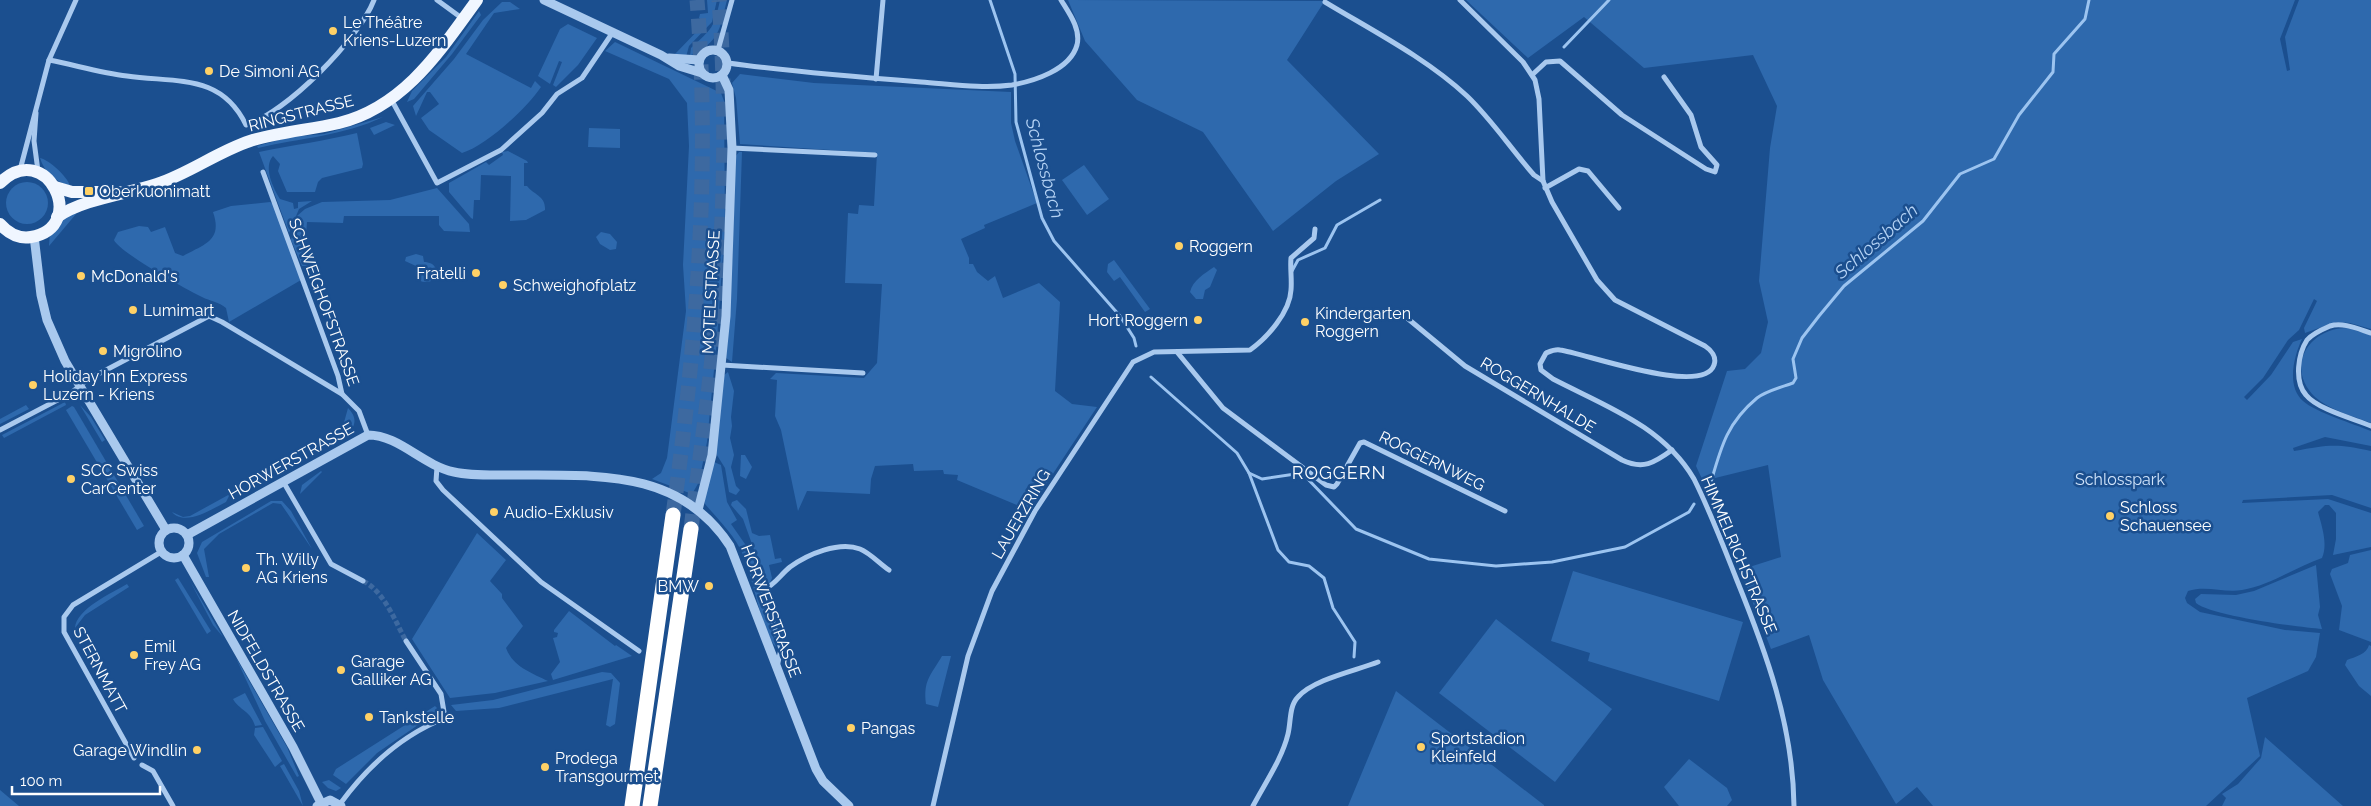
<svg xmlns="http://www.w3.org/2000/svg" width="2371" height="806" font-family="Raleway,sans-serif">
<rect width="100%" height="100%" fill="#1b4f8f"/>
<g fill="#2e69ad">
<path d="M 707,0 L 717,0 L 712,22 L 689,46 L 686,57 L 675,54 L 705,23 L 699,18 L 700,14 L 708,13 Z"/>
<path d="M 720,0 L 727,0 C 719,31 720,41 690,56 L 691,48 C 712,28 714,29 720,0 Z"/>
<path d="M 1068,0 L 1322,1 L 1324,2 L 1287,60 L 1379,154 L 1336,181 L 1273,231 L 1203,132 L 1137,100 L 1085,41 Z"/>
<path d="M 1466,0 L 2295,0 L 2280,39 L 2287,71 L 2290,70 L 2285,37 L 2299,0 L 2371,0 L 2371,329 L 2350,323 L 2336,322 L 2305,333 L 2304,328 L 2317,301 L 2314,299 L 2299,330 L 2288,340 L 2263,378 L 2244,397 L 2247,400 L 2271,375 L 2293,342 L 2302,339 C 2294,356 2286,386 2303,401 C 2315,412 2354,424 2371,431 L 2371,446 L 2325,437 L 2293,448 L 2294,451 C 2328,445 2336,443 2371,451 L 2371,508 L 2332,495 L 2243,500 L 2242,503 L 2328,499 L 2371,513 L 2371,547 L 2333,555 L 2336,539 L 2336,513 L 2329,505 L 2325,505 L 2318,512 C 2322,527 2328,544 2322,558 C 2295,567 2270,586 2242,590 C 2224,593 2206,585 2188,591 L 2185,598 L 2187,603 L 2200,612 L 2285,630 L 2320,633 L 2316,657 L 2308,671 L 2247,698 L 2260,756 L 2206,806 L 1933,806 L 1917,787 L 1896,804 L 1823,680 L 1809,635 L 1771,649 L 1740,570 L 1781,557 L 1768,465 L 1703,481 L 1696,466 L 1727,371 L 1745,369 L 1761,353 L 1768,322 L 1759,281 L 1770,148 L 1777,106 L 1753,55 L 1644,68 L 1584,17 L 1528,58 Z"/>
<path d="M 502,2 L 510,2 L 520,9 L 494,13 L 466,54 L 531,88 L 535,81 L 541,87 C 527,108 486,146 462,153 L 429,130 L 421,118 L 439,104 L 430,92 L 427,92 L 416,116 L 413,106 L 454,59 L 483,20 Z"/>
<path d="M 479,11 L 481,15 L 452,54 L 414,99 L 407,102 L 412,91 L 446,57 Z"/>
<path d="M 568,24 L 597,38 L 578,65 L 556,87 L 553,85 L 562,62 L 559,61 L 550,84 L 538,76 L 560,29 Z"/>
<path d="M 615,42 L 721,93 L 724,101 L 725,225 L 717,339 L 707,442 L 699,482 L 692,494 L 652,479 L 661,473 L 667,458 L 686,311 L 683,265 L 689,146 L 687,103 L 669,79 L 605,51 Z"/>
<path d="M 740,74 L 814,83 L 1011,92 L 1011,123 L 1015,141 L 1037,203 L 984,225 L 985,228 L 961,239 L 969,258 L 969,264 L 973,264 L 977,272 L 988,281 L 995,276 L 1003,298 L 1039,283 L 1060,302 L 1055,391 L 1072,404 L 1097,407 L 1029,510 L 957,480 L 958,475 L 944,474 L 943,470 L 914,471 L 913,464 L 875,466 L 871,479 L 870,494 L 807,491 L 798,511 L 781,430 L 775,416 L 777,380 L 770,379 L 776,373 L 864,378 L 877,363 L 882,284 L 845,283 L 848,213 L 858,214 L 859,205 L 874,206 L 877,153 L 740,144 L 736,98 L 732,83 Z"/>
<path d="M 383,117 C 343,136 300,138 258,148 L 257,146 L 290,137 L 324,134 Z"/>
<path d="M 386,122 L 395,125 L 374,135 L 370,128 Z"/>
<path d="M 589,128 L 620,129 L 620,148 L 588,147 Z"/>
<path d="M 357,133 L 363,164 L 362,168 L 322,178 L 318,182 L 315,192 L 287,192 L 278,171 L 280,164 L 273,156 C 263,167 273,188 280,199 L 293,203 L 294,209 L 298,208 L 298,202 L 312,201 L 299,209 L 289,233 L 259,152 C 292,145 325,141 357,133 Z"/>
<path d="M 508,151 L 527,161 L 528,163 L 524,163 L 524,186 L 527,186 C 534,195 546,196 545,210 L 526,220 L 510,221 L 511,176 L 481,175 L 480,200 L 474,200 L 473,219 L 471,218 L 449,192 L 449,183 L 486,162 L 489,165 L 503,155 L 502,152 Z"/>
<path d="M 739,152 L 742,152 L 737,299 L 732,362 L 726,358 L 726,353 L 732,263 L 735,157 Z"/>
<path d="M 40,158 C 49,160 67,176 70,186 C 56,182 44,172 40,158 Z"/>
<path d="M 1084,165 L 1109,199 L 1087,215 L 1062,180 Z"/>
<circle cx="27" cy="203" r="21"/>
<path d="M 437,188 L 469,224 L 470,232 L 444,231 L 439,225 L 439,216 L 344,216 L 343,223 L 307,222 L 305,249 L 311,266 L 302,266 L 291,240 L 297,216 L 305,209 L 322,202 L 390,200 Z"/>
<path d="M 270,202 L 273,204 L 301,280 L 229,322 L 226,308 C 219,302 210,301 202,297 C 187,290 119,252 114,240 L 118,232 L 139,226 L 148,227 L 151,232 L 165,227 L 175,253 L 183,256 C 204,244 223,241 213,212 L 231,206 Z"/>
<path d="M 73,209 L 76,214 L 49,246 L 50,232 Z"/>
<path d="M 601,232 L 610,234 L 617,242 L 616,249 L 610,250 L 600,244 L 596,237 Z"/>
<path d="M 416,254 L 423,256 L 424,262 C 435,262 440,271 434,280 C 422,285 412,280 416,266 L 405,261 L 406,257 Z"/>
<path d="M 1114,260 L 1150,309 L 1145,312 L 1120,277 L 1114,281 L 1107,272 L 1108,264 Z"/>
<path d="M 1214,267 L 1217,270 L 1210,287 L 1205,290 L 1203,299 L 1196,299 L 1190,292 C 1193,280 1204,274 1214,267 Z"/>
<path d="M 2347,328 L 2371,335 L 2371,423 C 2353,416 2329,410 2315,397 C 2285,368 2308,328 2347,328 Z"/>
<path d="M 728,372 L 734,391 L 731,417 L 732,426 L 730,438 L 734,455 L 731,467 L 736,486 L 740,490 L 736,495 L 729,492 L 725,468 L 715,452 L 723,376 Z"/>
<path d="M 65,402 L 66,405 L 4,438 L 2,435 Z"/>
<path d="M 26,405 L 29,409 L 0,424 L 0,419 Z"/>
<path d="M 80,405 L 91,417 L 105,440 L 102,442 Z"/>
<path d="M 72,406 L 74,407 L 144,526 L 137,530 L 66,410 Z"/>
<path d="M 348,408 C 360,420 354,430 342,438 L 338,433 L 343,426 Z"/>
<path d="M 741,455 L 745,455 L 752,467 L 746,479 L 740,476 Z"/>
<path d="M 714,462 L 721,465 L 727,502 L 737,520 L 731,524 L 752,554 L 776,647 C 762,633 753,578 744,557 C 735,535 720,522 705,504 L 704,497 Z"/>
<path d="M 321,471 L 322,472 L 300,494 L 302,485 Z"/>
<path d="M 230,494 L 226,502 C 212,509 185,527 172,512 L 183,517 L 190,516 Z"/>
<path d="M 737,500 L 746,509 L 752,533 L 759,536 L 770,535 L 775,559 L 781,558 L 782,562 L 769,565 L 772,578 L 770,583 L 766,583 L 743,519 L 731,505 L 732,502 Z"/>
<path d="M 271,501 L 282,501 L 291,511 L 312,549 L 281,504 L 273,503 L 219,534 L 204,549 L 209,577 L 206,577 L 197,553 L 202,542 Z"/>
<path d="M 477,533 L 506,560 L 490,581 L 502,594 L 502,598 L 523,626 L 506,648 C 513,667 532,673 548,681 L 495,693 L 450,698 L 412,639 Z"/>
<path d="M 2371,550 L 2371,642 L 2339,630 L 2342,606 L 2330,574 L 2332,569 L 2348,563 L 2350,555 Z"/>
<path d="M 2316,565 L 2320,607 L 2318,615 L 2322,629 C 2298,627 2212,616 2196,603 L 2195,599 L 2201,594 L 2236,595 L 2254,591 Z"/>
<path d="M 1573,571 L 1743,622 L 1719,701 L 1588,661 L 1590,653 L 1551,641 Z"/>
<path d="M 178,578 L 211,631 L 207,634 L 175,580 Z"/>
<path d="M 190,581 L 223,637 L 213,625 Z"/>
<path d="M 127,584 L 129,587 L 85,615 L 75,628 C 76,609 112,593 127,584 Z"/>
<path d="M 569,611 L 615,646 L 616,645 L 632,656 L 553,680 L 551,674 L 560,662 L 553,638 L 557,637 L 558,633 L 554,632 L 554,630 Z"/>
<path d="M 1496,619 L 1612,709 L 1555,782 L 1439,693 Z"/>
<path d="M 2369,645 L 2371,646 L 2371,696 L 2359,686 L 2345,665 L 2347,660 C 2355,657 2367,654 2369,645 Z"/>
<path d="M 942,656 L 951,656 L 938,707 L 926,704 C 923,680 931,675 942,656 Z"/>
<path d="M 236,658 L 287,747 L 299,776 L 297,777 L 265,721 Z"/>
<path d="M 602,672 L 611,673 L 620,683 L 615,724 L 610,727 L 606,725 L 613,679 L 499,708 L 456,711 L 451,705 L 493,700 Z"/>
<path d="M 1396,691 L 1544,805 L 1544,806 L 1348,806 Z"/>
<path d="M 245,693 L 262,725 L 255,726 C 251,711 239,710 233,699 Z"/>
<path d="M 435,706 L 437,708 L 434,714 L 377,753 L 346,784 L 333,775 L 336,769 Z"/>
<path d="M 263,727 L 282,761 L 275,767 L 254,735 L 255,728 Z"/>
<path d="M 2265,737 L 2343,806 L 2222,806 L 2226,798 L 2222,794 L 2238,784 L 2261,758 Z"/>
<path d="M 1689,759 L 1727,788 L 1732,800 L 1727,806 L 1679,806 L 1664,787 Z"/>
<path d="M 284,764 L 299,791 L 303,806 L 280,766 Z"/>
<path d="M 329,780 L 341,788 L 336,791 L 328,788 L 322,782 Z"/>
<path d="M 0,790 L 19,806 L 0,806 Z"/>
</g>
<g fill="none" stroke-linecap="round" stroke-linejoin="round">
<g stroke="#9cc4f0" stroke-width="3">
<path d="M 990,0 L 1015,74 L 1016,122 L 1042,218 L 1054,241 L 1120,316 L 1134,338 L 1136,346"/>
<path d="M 1564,47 L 1609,0"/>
<path d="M 1292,271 L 1298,260 L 1325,248 L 1337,225 L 1380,200"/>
<path d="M 1151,377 L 1237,453 L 1249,473 L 1262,479 L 1302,473 L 1356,529 L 1429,559 L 1496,566 L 1552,562 L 1625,547 L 1689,512 L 1694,504"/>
<path d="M 1249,473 L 1278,550 L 1289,562 L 1309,566 L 1324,578 L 1333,608 L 1355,642 L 1354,657"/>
<path d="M 1711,482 C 1721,447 1727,423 1757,398 C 1766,391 1782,387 1793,383 L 1796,378 L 1793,359 L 1802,338 L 1819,316 L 1844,286 L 1923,221 L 1960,174 L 1994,159 L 2019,115 L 2053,72 L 2054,54 L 2085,19 L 2089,0"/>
</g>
<path stroke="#3d69a0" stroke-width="5" stroke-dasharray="5 2.5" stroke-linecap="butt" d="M 363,581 C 384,591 395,621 406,641"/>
<g stroke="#3d69a0" stroke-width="15" stroke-dasharray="15 8" stroke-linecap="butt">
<path d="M 673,515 C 696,346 711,171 697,0"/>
<path d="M 691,529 C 700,453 712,376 717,299 C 725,203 726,96 719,0"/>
</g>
<g stroke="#a9c9ee" stroke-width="5">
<path d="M 437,0 L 463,19"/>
<path d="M 1460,0 L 1523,62 L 1535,80 L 1539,99 L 1543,181 L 1552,202 L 1597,280 L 1615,300 L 1705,346 C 1711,350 1717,357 1714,365 C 1703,397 1584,353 1560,350 C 1555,349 1551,351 1546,353 L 1540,364 L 1541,370 L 1553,379 C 1605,406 1663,426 1694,479 C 1710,511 1723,545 1736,578 C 1766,652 1793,725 1794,806"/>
<path d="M 1325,2 C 1373,31 1426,58 1467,96 C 1492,120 1511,149 1534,175 L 1543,181"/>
<path d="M 718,50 L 732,0"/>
<path d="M 49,60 C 75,65 101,73 127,76 C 176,83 221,73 246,125 C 286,113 359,39 374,0"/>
<path d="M 728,63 C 792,72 856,77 921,82 C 950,84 982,89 1012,85 C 1034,81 1070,70 1077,45 C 1081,29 1069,13 1061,0"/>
<path d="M 1532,75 L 1546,62 L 1560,61 L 1622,115 L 1706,169 L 1715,172 L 1717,165 L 1701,147 L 1691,115 L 1664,77"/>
<path d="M 876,79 L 883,0"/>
<path d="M 391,99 L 437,183 L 501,150 L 542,113 L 557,94 L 582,78 L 613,32"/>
<path d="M 36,113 L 34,141 L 38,171"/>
<path d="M 732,148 L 875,155"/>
<path d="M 20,170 L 49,60 L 76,0"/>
<path d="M 263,172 L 338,376 L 342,394"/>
<path d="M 1545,188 L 1579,169 L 1588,171 L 1619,208"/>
<path d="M 1401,313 L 1465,366 L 1622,460 C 1643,470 1654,463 1672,450"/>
<path d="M 2371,333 C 2358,329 2343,322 2330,326 C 2323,329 2312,334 2307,340 C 2298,354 2294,381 2306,395 C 2317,409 2354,419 2371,426"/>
<path d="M 1177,352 L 1223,408 L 1326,485 L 1334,487 L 1337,484 L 1360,443 L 1364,442 L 1505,511"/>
<path d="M 722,365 L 863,373"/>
<path d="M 0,430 L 71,393 L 87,380 L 209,316 L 222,322 L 342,394 L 359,411 L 368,435"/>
<path d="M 437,467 L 436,481 L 443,490 L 541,582 L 639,651"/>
<path d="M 284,483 L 331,564 L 363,581"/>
<path d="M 777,667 L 781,649 L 763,590 C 775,585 780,575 790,567 C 808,554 839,541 860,549 C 870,553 880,564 889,570"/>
<path d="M 134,758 L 64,632 L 64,617 L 73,605 L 161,552"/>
<path d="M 142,765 L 153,771 L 173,806"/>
<path d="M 340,804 C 367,767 402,735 445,718 L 441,694 L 406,641"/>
<path d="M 933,806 L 968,656 L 992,591 L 1035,511 L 1133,362 L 1154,352 L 1250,350 C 1267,338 1290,312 1291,290 C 1292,279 1290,269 1291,258 L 1314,238 L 1315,229"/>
<path d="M 1253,806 C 1265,783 1282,759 1288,734 C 1291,722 1289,706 1298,697 C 1314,679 1355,671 1378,662"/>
</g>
<g stroke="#a9c9ee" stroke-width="9">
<path d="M 544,0 L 661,55 L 679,66 L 702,73"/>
<circle cx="713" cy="64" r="14"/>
<path d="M 669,58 L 699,60"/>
<path d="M 34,236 L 41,295 L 47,320 L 65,361 L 166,530"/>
<path d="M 698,510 L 712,455 L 726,316 L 732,148 L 729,90 L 722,75"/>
<circle cx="174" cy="543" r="15"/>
<path d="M 187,535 L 368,435 C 399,435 422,465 454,472 C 472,476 492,475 511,475 C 593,476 679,467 730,546 L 816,769 L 823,781 L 849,806"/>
<path d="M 183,555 L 293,747 L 321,803"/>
<path d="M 317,806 L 330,800 L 341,806"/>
</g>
<g stroke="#f0f6ff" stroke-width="12">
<path d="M 0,183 C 46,137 90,227 31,237 C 19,239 8,233 0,224"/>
<path d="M 55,187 L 72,192 L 119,192"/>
<path d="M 57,217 C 83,199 126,194 157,184 C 190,173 217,152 250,141 C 279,132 309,130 339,123 C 404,107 440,51 477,0"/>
</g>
<g stroke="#fff" stroke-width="15">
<path d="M 632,806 L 673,515"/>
<path d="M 650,806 L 691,529"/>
</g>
</g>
<g fill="#ffd166" stroke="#1b4f8f" stroke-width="2">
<circle cx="333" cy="31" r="5"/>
<circle cx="209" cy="71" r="5"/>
<rect x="84" y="186" width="10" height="10" rx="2.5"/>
<circle cx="1179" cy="246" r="5"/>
<circle cx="476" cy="273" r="5"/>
<circle cx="81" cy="276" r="5"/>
<circle cx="503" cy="285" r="5"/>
<circle cx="133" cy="310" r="5"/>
<circle cx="1198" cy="320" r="5"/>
<circle cx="1305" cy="322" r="5"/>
<circle cx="103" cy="351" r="5"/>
<circle cx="33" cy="385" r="5"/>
<circle cx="71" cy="479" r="5"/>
<circle cx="494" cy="512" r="5"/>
<circle cx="2110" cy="516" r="5"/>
<circle cx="246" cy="568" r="5"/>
<circle cx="709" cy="586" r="5"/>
<circle cx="134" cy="655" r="5"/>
<circle cx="341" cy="670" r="5"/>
<circle cx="369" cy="717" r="5"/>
<circle cx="851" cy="728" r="5"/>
<circle cx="1421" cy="747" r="5"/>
<circle cx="197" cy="750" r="5"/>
<circle cx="545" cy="767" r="5"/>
</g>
<g text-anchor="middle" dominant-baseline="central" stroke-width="5" stroke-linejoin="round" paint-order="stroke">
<g font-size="16" fill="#fff" stroke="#1b4f8f" text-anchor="start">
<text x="343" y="22">Le Théâtre<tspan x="343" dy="18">Kriens-Luzern</tspan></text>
<text x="219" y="71">De Simoni AG</text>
<text x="99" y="191">Oberkuonimatt</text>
<text x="1189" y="246">Roggern</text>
<text x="466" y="273" text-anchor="end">Fratelli</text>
<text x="91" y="276">McDonald's</text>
<text x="513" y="285">Schweighofplatz</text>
<text x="143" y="310">Lumimart</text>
<text x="1315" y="313">Kindergarten<tspan x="1315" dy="18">Roggern</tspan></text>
<text x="1188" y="320" text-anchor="end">Hort Roggern</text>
<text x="113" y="351">Migrolino</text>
<text x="43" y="376">Holiday Inn Express<tspan x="43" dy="18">Luzern - Kriens</tspan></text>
<text x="81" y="470">SCC Swiss<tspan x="81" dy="18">CarCenter</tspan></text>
<text x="2120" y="507">Schloss<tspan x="2120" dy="18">Schauensee</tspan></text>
<text x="504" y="512">Audio-Exklusiv</text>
<text x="256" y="559">Th. Willy<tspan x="256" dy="18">AG Kriens</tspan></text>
<text x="699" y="586" text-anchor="end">BMW</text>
<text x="144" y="646">Emil<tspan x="144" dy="18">Frey AG</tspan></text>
<text x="351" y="661">Garage<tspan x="351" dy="18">Galliker AG</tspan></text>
<text x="379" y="717">Tankstelle</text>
<text x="861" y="728">Pangas</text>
<text x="1431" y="738">Sportstadion<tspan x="1431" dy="18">Kleinfeld</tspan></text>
<text x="187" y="750" text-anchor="end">Garage Windlin</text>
<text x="555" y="758">Prodega<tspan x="555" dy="18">Transgourmet</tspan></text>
</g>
<g font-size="16" fill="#fff" stroke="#1b4f8f">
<text transform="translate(301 113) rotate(-14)">RINGSTRASSE</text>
<text transform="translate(711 292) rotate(-87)">MOTELSTRASSE</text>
<text transform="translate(324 302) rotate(70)">SCHWEIGHOFSTRASSE</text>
<text transform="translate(1538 395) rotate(31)">ROGGERNHALDE</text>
<text transform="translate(291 461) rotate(-29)">HORWERSTRASSE</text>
<text transform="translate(1432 461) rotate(26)">ROGGERNWEG</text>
<text transform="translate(1021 514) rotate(-60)">LAUERZRING</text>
<text transform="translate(1739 555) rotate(67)">HIMMELRICHSTRASSE</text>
<text transform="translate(771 611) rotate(69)">HORWERSTRASSE</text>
<text transform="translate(100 670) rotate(62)">STERNMATT</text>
<text transform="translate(266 671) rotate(60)">NIDFELDSTRASSE</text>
</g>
<g font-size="16" fill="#cfe3fa" stroke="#1b4f8f">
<text x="2120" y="479">Schlosspark</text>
</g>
<g font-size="18" font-style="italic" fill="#b5d3f5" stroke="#1b4f8f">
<text transform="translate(1045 168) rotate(75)">Schlossbach</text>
<text transform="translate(1876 241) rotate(-41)">Schlossbach</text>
</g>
<g font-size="18" letter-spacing="1" fill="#fff" stroke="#1b4f8f">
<text x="1339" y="472">ROGGERN</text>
</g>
</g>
<path d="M12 786v8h148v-8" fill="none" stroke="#ffffff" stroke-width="2.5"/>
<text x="20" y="786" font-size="15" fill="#ffffff" stroke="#1b4f8f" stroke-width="4" paint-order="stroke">100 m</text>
</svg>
